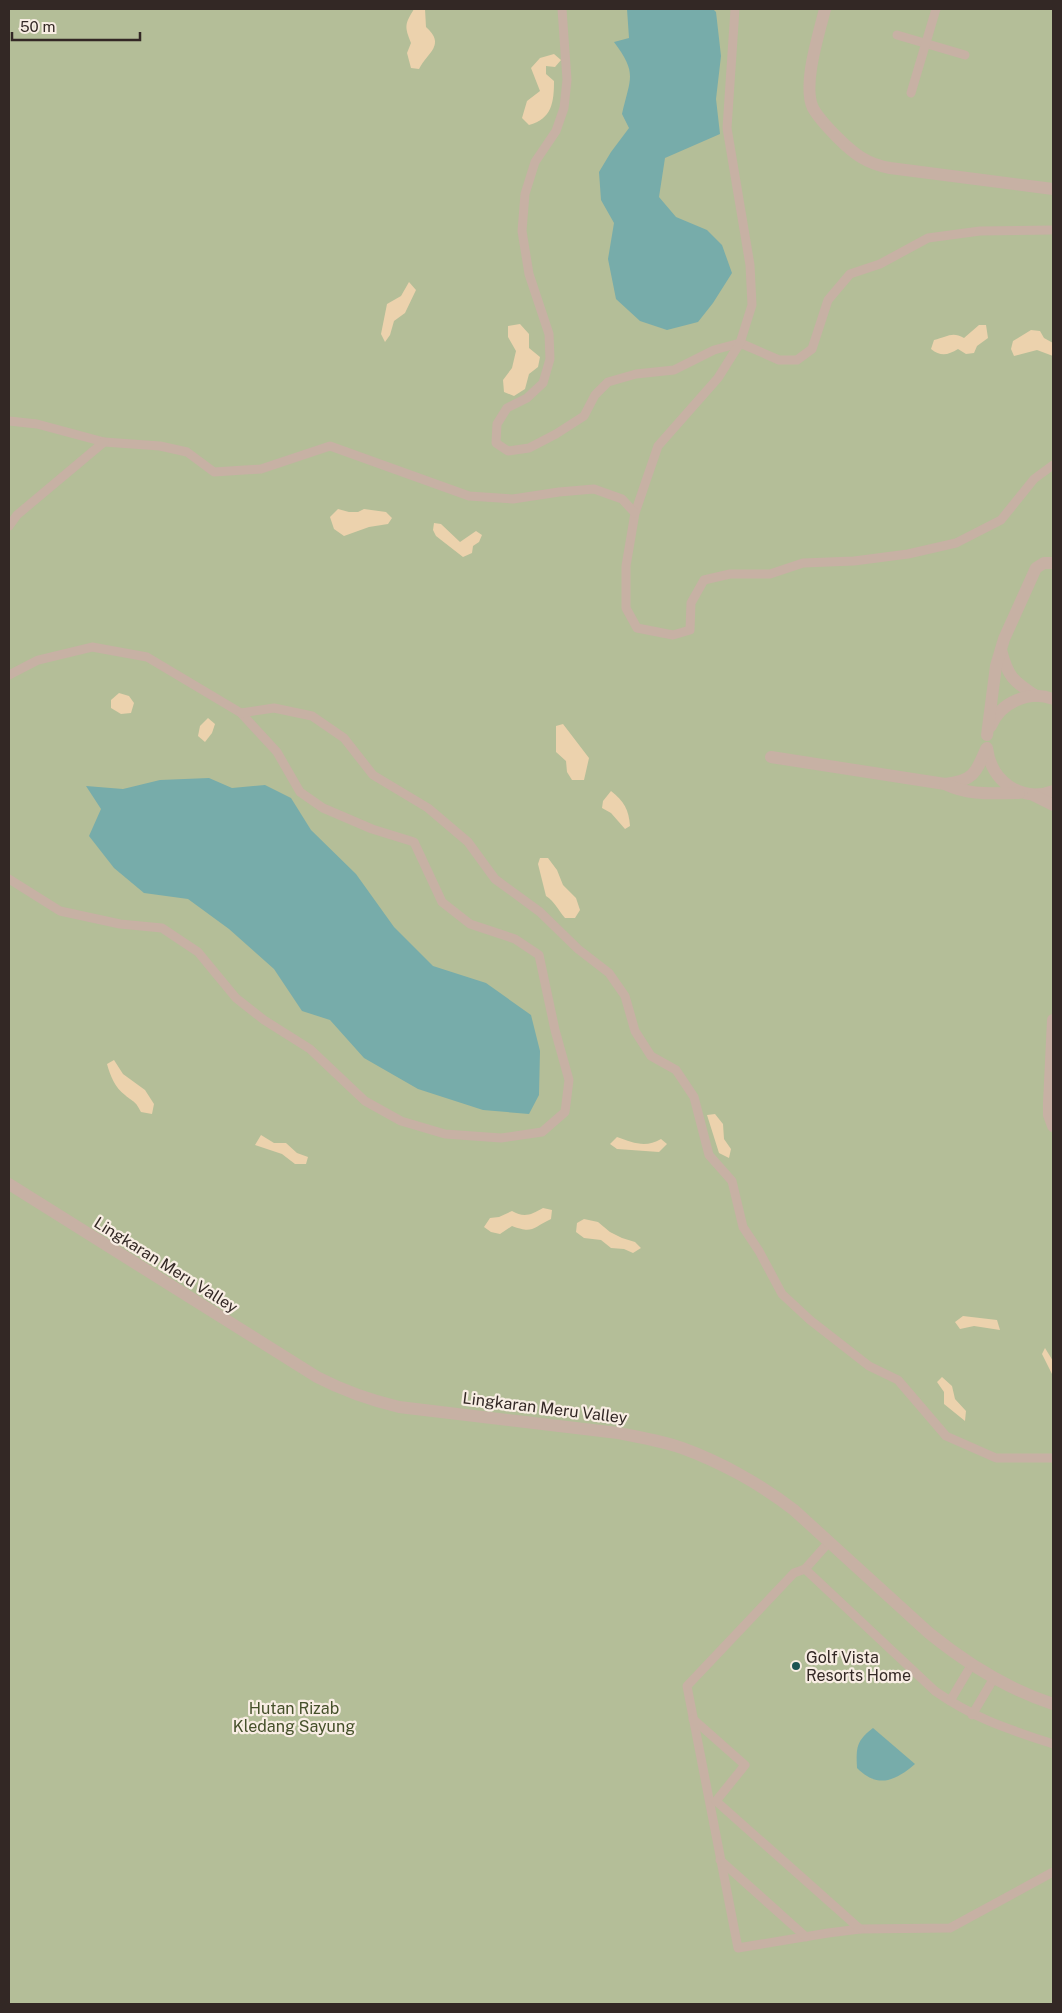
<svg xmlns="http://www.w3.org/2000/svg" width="1062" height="2013" font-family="'Public Sans',sans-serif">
<rect width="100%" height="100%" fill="#f0e2d7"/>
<rect fill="#b4be98" x="9" y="9" width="1044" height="1995"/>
<g fill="#ecd2ad">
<path d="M 414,9 L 425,9 L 426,27 C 446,45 428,52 419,69 L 411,68 L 407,53 L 411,43 C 404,26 405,24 414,9 Z"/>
<path d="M 554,54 L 561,60 L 555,67 L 546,66 L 546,74 L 554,81 C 554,102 552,119 529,125 L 522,118 L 527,101 L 540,91 L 531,68 L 540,58 Z"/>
<path d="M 409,282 L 416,290 L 405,313 L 394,321 L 390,335 L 385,342 L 381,334 L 387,304 L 401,296 Z"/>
<path d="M 520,324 L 529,334 L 529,348 L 540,357 L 538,367 L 529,374 L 525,389 L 514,396 L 504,392 L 503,380 L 512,368 L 516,351 L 508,337 L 508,326 Z"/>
<path d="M 979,325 L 986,325 L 988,338 L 977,346 L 974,353 L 966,354 L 958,349 C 948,355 941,357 931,349 L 934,340 C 947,337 952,331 964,338 Z"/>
<path d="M 1031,330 L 1040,331 L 1044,338 L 1053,343 L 1053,356 L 1037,350 L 1014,356 L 1011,349 L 1013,341 Z"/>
<path d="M 338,509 L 349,512 L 358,512 L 364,509 L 386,512 L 392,518 L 388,524 L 369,527 L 344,536 L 334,529 L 330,517 Z"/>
<path d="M 434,523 L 441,524 L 460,542 L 476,531 L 482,535 L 479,542 L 473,546 L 472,553 L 463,557 L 436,536 L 433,530 Z"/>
<path d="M 119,693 L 129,696 L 134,703 L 131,713 L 121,714 L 111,708 L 111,700 Z"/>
<path d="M 208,718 L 215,724 L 212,733 L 205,742 L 198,736 L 200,726 Z"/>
<path d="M 563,724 L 589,758 L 584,780 L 572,780 L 567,772 L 566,761 L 556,752 L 556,726 Z"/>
<path d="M 611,791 C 624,801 629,810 630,826 L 625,829 L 611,813 L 602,808 L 603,801 Z"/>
<path d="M 540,858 L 548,858 L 557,870 L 563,885 L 576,898 L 580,910 L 575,918 L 565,918 C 558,910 555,902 546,896 L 538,864 Z"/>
<path d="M 114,1060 L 123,1074 L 145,1090 L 154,1104 L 152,1114 L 141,1112 C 135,1100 134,1103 125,1095 C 115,1088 110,1075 107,1064 Z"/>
<path d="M 715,1114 L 723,1124 L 724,1139 L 731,1149 L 729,1158 L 719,1153 L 707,1115 Z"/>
<path d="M 261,1135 L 274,1143 L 286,1143 L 297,1153 L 308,1157 L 306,1164 L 295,1164 L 282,1154 L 255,1145 Z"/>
<path d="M 617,1137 C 633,1143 646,1148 661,1139 L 667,1144 L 659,1152 L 617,1149 L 610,1144 Z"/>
<path d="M 543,1208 L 552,1210 L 551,1219 C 532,1228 533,1234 512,1226 L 500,1234 L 491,1232 L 484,1227 L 490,1218 L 499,1217 L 512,1211 C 524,1218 531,1215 543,1208 Z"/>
<path d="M 584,1219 L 598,1222 L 610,1232 L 622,1238 L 635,1242 L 641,1248 L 633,1253 L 624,1249 L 611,1248 L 601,1240 L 584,1238 L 576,1232 L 577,1223 Z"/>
<path d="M 963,1316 L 997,1320 L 1000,1330 L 974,1326 L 960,1329 L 955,1322 Z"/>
<path d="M 1045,1348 L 1053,1361 L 1053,1376 L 1042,1354 Z"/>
<path d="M 942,1377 L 952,1386 L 955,1399 L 966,1411 L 965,1421 L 944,1404 L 944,1392 L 937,1382 Z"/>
</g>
<g fill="#77acaa">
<path d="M 627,9 L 713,9 L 716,12 L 721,56 L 716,99 L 720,134 L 665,158 L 659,197 L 676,217 L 707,230 L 722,245 L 732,273 L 713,303 L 698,322 L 667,330 L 640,321 L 616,299 L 608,259 L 614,223 L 601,200 L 599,172 L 611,152 L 629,128 L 622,114 C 630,78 638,74 614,42 L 629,38 Z"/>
<path d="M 209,778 L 232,788 L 265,785 L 291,798 L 311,830 L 356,874 L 394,927 L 433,966 L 486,983 L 531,1015 L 540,1051 L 539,1095 L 529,1114 L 483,1110 L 418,1089 L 364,1058 L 330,1020 L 302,1011 L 274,969 L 229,929 L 188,899 L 144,893 L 114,868 L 89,836 L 101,809 L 86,786 L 123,789 L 160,780 Z"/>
<path d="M 873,1728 L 915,1764 C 895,1781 878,1789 857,1768 C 856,1748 856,1741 873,1728 Z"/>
</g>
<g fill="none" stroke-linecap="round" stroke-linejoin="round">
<g stroke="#c7b1a4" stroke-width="9">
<path d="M 562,9 L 567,80 L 564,108 L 556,131 L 535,162 L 525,194 L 522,231 L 529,274 L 549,334 L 550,359 L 543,383 L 527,398 L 507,408 L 497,424 L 496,443 L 508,451 L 529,448 L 556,434 L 584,416 L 595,395 L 608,382 L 636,374 L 674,370 L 714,350 L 740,343 L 779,360 L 797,360 L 812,349 L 828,300 L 850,274 L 880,264 L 928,238 L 980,231 L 1053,230"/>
<path d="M 735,9 L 727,128 L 750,265 L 752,305 L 740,343 L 718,378 L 658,446 L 635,513 L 626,566 L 626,608 L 637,628 L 673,635 L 690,630 L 691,603 L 704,580 L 730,574 L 770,574 L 803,563 L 854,561 L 908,554 L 956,543 L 1001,520 L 1034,479 L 1053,465"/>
<path d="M 897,35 L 965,55"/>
<path d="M 911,93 L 936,9"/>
<path d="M 9,421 L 37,424 L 104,442 L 160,446 L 187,452 L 214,472 L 261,469 L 330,446 L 469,496 L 513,499 L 559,492 L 594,489 L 622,499 L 635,513"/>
<path d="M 9,526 L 17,515 L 104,442"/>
<path d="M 9,675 L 38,660 L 92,647 L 147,657 L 241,713 L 277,752 L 300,792 L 323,808 L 372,829 L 414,842 L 442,902 L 470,924 L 515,939 L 539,955 L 555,1030 L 569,1080 L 565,1112 L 542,1132 L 501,1138 L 445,1134 L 401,1121 L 365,1101 L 310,1049 L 264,1020 L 236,998 L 198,952 L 162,928 L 120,924 L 60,911 L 9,879"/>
<path d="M 241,713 L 274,708 L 312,716 L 344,738 L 373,775 L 428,808 L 468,842 L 495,879 L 540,912 L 578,949 L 609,973 L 625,996 L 635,1031 L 651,1056 L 676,1070 L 694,1097 L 709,1155 L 732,1181 L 743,1227 L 759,1251 L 782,1294 L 810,1320 L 869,1366 L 898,1380 L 946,1436 L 996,1458 L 1053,1458"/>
<path d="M 830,1541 L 805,1569 L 794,1573 L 687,1686 L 738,1948 L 828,1933 L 860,1929 L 950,1928 L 1053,1872"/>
<path d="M 805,1569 L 935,1691 C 975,1719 1008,1729 1053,1744"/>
<path d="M 950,1701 L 972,1664"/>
<path d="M 972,1715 L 994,1678"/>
<path d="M 693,1719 L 745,1765 L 716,1801 L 860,1929"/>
<path d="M 720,1860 L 806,1937"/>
</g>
<g stroke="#c7b1a4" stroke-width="12">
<path d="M 825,9 C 819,34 802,85 813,108 C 819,119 829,129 838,138 C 854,154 867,164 890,168 L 1053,189"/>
<path d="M 1001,650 C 1008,677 1013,681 1036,696"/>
<path d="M 991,726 C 1000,702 1030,690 1053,699"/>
<path d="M 987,735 L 996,666 L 1004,639 L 1036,568 L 1044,563 L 1053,563"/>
<path d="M 987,748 C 991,781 1021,803 1053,791"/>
<path d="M 771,757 L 945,784 C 973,781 976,773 986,749"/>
<path d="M 945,784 C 970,796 992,793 1019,793"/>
<path d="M 1033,795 L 1053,805"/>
<path d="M 1053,1020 L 1049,1103 L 1049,1115 L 1053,1126"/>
<path d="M 9,1184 L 317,1377 C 344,1391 370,1400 399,1407 L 618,1433 C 640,1437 662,1441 682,1448 C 721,1462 762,1485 794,1510 L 929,1633 C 966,1663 1007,1689 1053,1704"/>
</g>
</g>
<circle fill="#1c5352" stroke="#f8ede3" stroke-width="2" cx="796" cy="1666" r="5"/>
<g text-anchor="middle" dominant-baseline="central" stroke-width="4.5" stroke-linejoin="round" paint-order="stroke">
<g font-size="16" fill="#332825" stroke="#f8ede3">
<text transform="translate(166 1265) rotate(32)">Lingkaran Meru Valley</text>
<text transform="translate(545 1408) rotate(7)">Lingkaran Meru Valley</text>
</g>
<g font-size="16" fill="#332825" stroke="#f8ede3" text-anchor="start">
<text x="806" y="1657">Golf Vista<tspan x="806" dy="18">Resorts Home</tspan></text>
</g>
<g font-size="16" fill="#45502a" stroke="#f8ede3">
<text x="294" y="1708">Hutan Rizab<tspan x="294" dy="18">Kledang Sayung</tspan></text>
</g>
</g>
<rect width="1062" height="2013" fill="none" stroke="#332825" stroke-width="20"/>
<path d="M12 32v8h128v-8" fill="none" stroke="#332825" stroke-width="2.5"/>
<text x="20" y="32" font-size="15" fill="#332825" stroke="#f8ede3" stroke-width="4" paint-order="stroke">50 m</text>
</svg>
